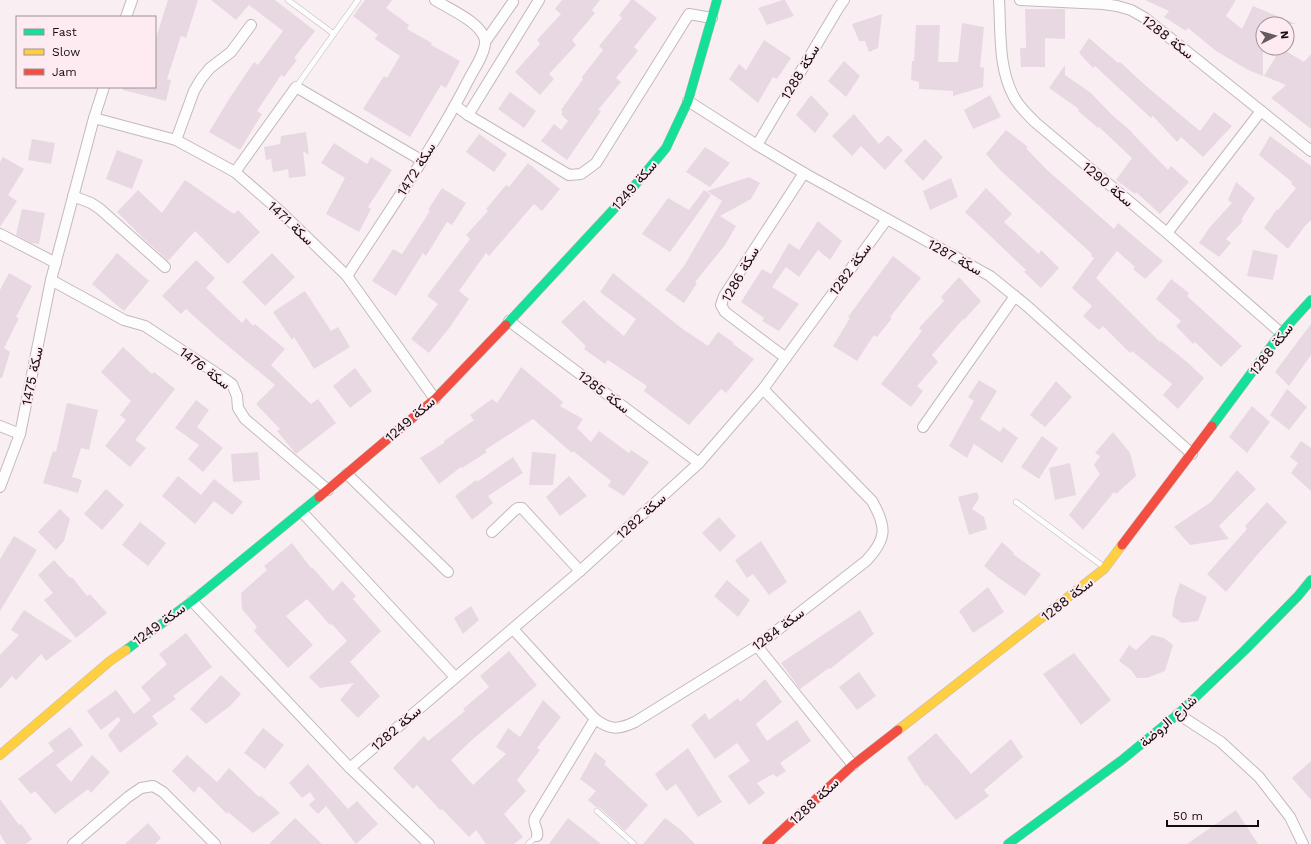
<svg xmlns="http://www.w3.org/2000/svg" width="1311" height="844" font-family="'Work Sans',Vazirmatn,sans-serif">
<rect width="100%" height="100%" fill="#f9eff2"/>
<g fill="#e8d8e2">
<path d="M 168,0 L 198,0 L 186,38 L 181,36 L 167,79 L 171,80 L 166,101 L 123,90 L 123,87 L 155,87 L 155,41 Z"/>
<path d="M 211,0 L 275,0 L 315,31 L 294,58 L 297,60 L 284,77 L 281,75 L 257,111 L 262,114 L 240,150 L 209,132 L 231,96 L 254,62 L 258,65 L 283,31 L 249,5 L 236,20 Z"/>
<path d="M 365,0 L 392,0 L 386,8 L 409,25 L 407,29 L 432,43 L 431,45 L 460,61 L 446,88 L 441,85 L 410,137 L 363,109 L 384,76 L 387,78 L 400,56 L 375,39 L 378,35 L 353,16 Z"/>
<path d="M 562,0 L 600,0 L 592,10 L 595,13 L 572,40 L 576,45 L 549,74 L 554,79 L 540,95 L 515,72 L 540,44 L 537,40 L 561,14 L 555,9 Z"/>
<path d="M 631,0 L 634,0 L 657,18 L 634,47 L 638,51 L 616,78 L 621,82 L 598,110 L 601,111 L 567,160 L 541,141 L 554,124 L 561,130 L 568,121 L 561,114 L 563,112 L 561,110 L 583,79 L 582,77 L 603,50 L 599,46 L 622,18 L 619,15 Z"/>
<path d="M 783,0 L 785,0 L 794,16 L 767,25 L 758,8 Z"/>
<path d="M 1145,0 L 1236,0 L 1226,16 L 1242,29 L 1253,6 L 1296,24 L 1263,24 L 1263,76 L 1248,70 L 1216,51 L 1188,28 L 1186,31 L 1164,17 L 1169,11 Z"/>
<path d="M 1025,9 L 1065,9 L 1065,39 L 1045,38 L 1045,67 L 1021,67 L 1020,48 L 1026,48 Z"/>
<path d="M 882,14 L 878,48 L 869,52 L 865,41 L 859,41 L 852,24 Z"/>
<path d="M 962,23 L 984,27 L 980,67 L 984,68 L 983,87 L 953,96 L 953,91 L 919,89 L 919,82 L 911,80 L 912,61 L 914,61 L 916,25 L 940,25 L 938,62 L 958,62 Z"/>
<path d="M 1089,38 L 1118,63 L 1120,62 L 1146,86 L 1200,131 L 1214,112 L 1232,126 L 1203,157 L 1181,137 L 1177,142 L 1153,116 L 1151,118 L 1095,66 L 1093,68 L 1079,53 Z"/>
<path d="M 764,40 L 791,58 L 777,79 L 773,77 L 758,103 L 729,79 L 739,64 L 746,70 Z"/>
<path d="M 1281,48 L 1304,62 L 1311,54 L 1311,129 L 1271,98 L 1286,85 L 1264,76 Z"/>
<path d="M 844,61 L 860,76 L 846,97 L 828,81 Z"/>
<path d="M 1065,65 L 1065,75 L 1091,93 L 1111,114 L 1133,133 L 1132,133 L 1168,170 L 1171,166 L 1189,182 L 1160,214 L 1136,192 L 1135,194 L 1116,180 L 1132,158 L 1099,127 L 1098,128 L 1078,111 L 1079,109 L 1049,88 Z"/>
<path d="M 510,92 L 536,111 L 524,128 L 498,109 Z"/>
<path d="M 811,95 L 829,114 L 815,133 L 796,115 Z"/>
<path d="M 990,95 L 1001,117 L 973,129 L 964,110 Z"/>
<path d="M 854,114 L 879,144 L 888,135 L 903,150 L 885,170 L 861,146 L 852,156 L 832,136 Z"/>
<path d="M 1006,130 L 1028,147 L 1026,148 L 1046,169 L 1114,229 L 1118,223 L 1163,261 L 1145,279 L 1133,269 L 1135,267 L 1117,251 L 1096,278 L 1160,342 L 1161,341 L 1187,362 L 1204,378 L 1178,409 L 1163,395 L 1172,384 L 1132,351 L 1130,353 L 1103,326 L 1099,330 L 1083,316 L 1092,306 L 1072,288 L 1094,258 L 1091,256 L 1092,254 L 1001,171 L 986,154 Z"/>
<path d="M 306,132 L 309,155 L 303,151 L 306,176 L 289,178 L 288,169 L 273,172 L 271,159 L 266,160 L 264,147 L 280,144 L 281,136 Z"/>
<path d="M 479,134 L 507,154 L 494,172 L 466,152 Z"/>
<path d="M 1270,136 L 1311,166 L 1311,220 L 1305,226 L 1288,249 L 1264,228 L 1277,209 L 1278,210 L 1296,188 L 1291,184 L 1292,182 L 1259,155 Z"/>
<path d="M 32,139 L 55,143 L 51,164 L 28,160 Z"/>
<path d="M 925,139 L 943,157 L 923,181 L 904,161 Z"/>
<path d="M 334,143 L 367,164 L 371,157 L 392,170 L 368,207 L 371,209 L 359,232 L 326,214 L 345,178 L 321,163 Z"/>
<path d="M 705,147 L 730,163 L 710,187 L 686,172 Z"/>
<path d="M 117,150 L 143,160 L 132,189 L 106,179 Z"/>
<path d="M 3,157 L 24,169 L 8,195 L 17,201 L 0,227 L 0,162 Z"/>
<path d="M 528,163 L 560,189 L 542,211 L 534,204 L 489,256 L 486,253 L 459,291 L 469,299 L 450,327 L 429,353 L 411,339 L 438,304 L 427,296 L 470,239 L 466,235 L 488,211 L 486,209 L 506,185 L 509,187 Z"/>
<path d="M 749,177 L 760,183 L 751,199 L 720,216 L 736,226 L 725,245 L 695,282 L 697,283 L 684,303 L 665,290 L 684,266 L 722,201 L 707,191 Z"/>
<path d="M 951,178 L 958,197 L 930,210 L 923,191 Z"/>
<path d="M 185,180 L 234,214 L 238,210 L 260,232 L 228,264 L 195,231 L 168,261 L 142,237 L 117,212 L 138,190 L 162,213 Z"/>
<path d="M 1236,182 L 1255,198 L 1241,220 L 1243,221 L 1226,239 L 1231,243 L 1219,257 L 1199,243 L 1210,227 L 1232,203 L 1228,200 Z"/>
<path d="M 442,188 L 466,203 L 452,225 L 447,222 L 426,256 L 423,253 L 396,296 L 372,281 L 393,249 L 402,254 L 430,211 L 428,210 Z"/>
<path d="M 986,188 L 1012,214 L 1004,222 L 1039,254 L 1041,250 L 1059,268 L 1041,288 L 1024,272 L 1026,270 L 965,212 Z"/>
<path d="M 704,190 L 711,195 L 670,252 L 642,234 L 668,198 L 689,210 Z"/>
<path d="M 22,209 L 45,213 L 39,244 L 31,243 L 16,235 Z"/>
<path d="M 818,221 L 842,241 L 830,260 L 818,250 L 799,277 L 786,267 L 772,287 L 799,304 L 779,331 L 762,321 L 764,318 L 741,302 L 762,269 L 771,274 L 789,243 L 799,250 Z"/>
<path d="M 1253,250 L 1278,255 L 1273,280 L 1247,276 Z"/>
<path d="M 117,253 L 149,281 L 124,311 L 92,284 Z"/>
<path d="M 272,253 L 295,277 L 265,306 L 242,282 Z"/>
<path d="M 893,256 L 921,278 L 890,317 L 892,318 L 877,337 L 874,335 L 857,361 L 833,346 L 850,318 L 848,317 Z"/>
<path d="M 196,260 L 215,278 L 206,288 L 242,323 L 246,318 L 253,326 L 255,324 L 285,349 L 271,365 L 311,404 L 318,399 L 336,423 L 296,454 L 277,431 L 280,429 L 256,404 L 275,385 L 216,336 L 186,309 L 181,314 L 162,296 Z"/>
<path d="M 9,273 L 32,286 L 16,317 L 19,318 L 4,348 L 10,352 L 2,378 L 0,378 L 0,290 Z"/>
<path d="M 613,273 L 680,327 L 708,346 L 718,332 L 734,343 L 733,344 L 754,359 L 726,393 L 721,389 L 689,425 L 644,391 L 647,386 L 608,360 L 605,364 L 584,349 L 586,346 L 561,322 L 584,300 L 599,315 L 624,336 L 636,319 L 600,292 Z"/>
<path d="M 959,277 L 981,301 L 964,320 L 963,319 L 932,355 L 938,362 L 917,386 L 923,391 L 911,407 L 881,384 L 922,331 L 919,328 L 944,301 L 941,297 Z"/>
<path d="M 1171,279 L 1189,293 L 1187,296 L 1242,346 L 1221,367 L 1195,342 L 1193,344 L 1176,326 L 1181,321 L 1156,299 Z"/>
<path d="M 305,291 L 331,331 L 338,327 L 350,347 L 314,369 L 294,337 L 292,340 L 273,312 Z"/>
<path d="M 1311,324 L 1311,355 L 1289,386 L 1275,372 Z"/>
<path d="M 123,347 L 152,374 L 154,372 L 175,389 L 135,440 L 146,448 L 130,467 L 105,446 L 126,420 L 120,415 L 131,401 L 101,372 Z"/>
<path d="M 521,367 L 563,402 L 560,406 L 583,419 L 577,428 L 591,442 L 599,431 L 629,453 L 631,450 L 649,462 L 624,496 L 608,486 L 611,481 L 573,451 L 572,453 L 533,419 L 485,450 L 487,452 L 462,468 L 461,467 L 439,484 L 420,458 L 444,443 L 444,441 L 474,420 L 470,415 L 492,399 L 497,403 Z"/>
<path d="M 355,368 L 372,391 L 350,408 L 333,386 Z"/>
<path d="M 979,380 L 997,391 L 980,419 L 1000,432 L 1003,427 L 1018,438 L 1002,463 L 974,444 L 967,458 L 949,446 L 974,401 L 968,397 Z"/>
<path d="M 1056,381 L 1072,397 L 1045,427 L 1030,415 Z"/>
<path d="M 1287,389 L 1307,407 L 1289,430 L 1270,415 Z"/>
<path d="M 196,400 L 209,410 L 197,427 L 223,448 L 203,472 L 188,459 L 199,445 L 175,428 Z"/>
<path d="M 67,403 L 98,410 L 89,450 L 81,448 L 72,477 L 82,480 L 78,493 L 43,483 L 53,451 L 56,452 Z"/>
<path d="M 1252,406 L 1270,422 L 1247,453 L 1229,437 Z"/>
<path d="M 1113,432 L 1130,453 L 1136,476 L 1116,494 L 1114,492 L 1083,530 L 1069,515 L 1100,474 L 1094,465 L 1100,456 L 1095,453 Z"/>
<path d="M 1042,436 L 1058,448 L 1039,479 L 1021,467 Z"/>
<path d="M 1301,441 L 1311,448 L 1311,491 L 1291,473 L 1298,463 L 1290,457 Z"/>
<path d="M 258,452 L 260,480 L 233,482 L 231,454 Z"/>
<path d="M 532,452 L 556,454 L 553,485 L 529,485 Z"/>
<path d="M 513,457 L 523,473 L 488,496 L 493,503 L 472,520 L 455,496 L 476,480 L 477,482 Z"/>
<path d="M 1070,463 L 1076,495 L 1055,500 L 1049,468 Z"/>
<path d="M 1237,470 L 1256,489 L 1219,526 L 1229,539 L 1190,545 L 1174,527 L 1211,502 Z"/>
<path d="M 178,476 L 201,495 L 214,479 L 243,502 L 232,515 L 214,501 L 195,524 L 162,496 Z"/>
<path d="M 569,476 L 587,496 L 560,516 L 546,497 Z"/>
<path d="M 106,489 L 124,505 L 102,530 L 84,514 Z"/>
<path d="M 977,492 L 979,498 L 972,509 L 984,517 L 987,529 L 969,535 L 958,497 Z"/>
<path d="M 1267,502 L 1287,522 L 1257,555 L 1226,592 L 1207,574 L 1247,529 L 1245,526 Z"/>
<path d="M 60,509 L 70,519 L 64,541 L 56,550 L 38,532 Z"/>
<path d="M 719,517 L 736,536 L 720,552 L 702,533 Z"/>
<path d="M 140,522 L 166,543 L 148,566 L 122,545 Z"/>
<path d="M 14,536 L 37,550 L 0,611 L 0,559 Z"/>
<path d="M 761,541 L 787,582 L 769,595 L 753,574 L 747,578 L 735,560 Z"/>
<path d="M 1002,542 L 1014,553 L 1013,554 L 1041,574 L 1025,596 L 999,578 L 984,566 Z"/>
<path d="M 292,543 L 311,568 L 312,567 L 333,591 L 342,581 L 356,596 L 353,599 L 381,631 L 350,662 L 380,696 L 358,718 L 340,700 L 354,683 L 320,688 L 309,677 L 347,641 L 332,624 L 330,625 L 307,599 L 286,616 L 313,645 L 288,668 L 254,631 L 257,627 L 242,609 L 241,593 L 267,570 L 264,566 Z"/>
<path d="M 54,560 L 70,578 L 72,577 L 87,596 L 90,594 L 107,613 L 76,638 L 44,600 L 53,593 L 38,575 Z"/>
<path d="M 727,580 L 750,600 L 738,617 L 714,596 Z"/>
<path d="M 1180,583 L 1207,597 L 1198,621 L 1182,623 L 1172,616 L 1175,598 Z"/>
<path d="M 988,587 L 1004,612 L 973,633 L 959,611 Z"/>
<path d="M 471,606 L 479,620 L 463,634 L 454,618 Z"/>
<path d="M 24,610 L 72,641 L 46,661 L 41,654 L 16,680 L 12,676 L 0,689 L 0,655 L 19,635 L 11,630 Z"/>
<path d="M 860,610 L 874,634 L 830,669 L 829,668 L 800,689 L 781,663 Z"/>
<path d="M 186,633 L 212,667 L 173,696 L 176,699 L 152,716 L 158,724 L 120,753 L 108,735 L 121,720 L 118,717 L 101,730 L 87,711 L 116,690 L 134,714 L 151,700 L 141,687 L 167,664 L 159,654 Z"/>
<path d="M 1152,635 L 1164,638 L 1173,645 L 1165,671 L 1147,678 L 1137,678 L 1131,670 L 1119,661 L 1129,645 L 1136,650 Z"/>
<path d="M 509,651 L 537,685 L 472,740 L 451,760 L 473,785 L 506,754 L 496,747 L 508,728 L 520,737 L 543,700 L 561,717 L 537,748 L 540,750 L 517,780 L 526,791 L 504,814 L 523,837 L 514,844 L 486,844 L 476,830 L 469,837 L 442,809 L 440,810 L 417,785 L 413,789 L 393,768 L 424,736 L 428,741 L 465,711 L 463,709 L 489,687 L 480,676 Z"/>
<path d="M 1074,653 L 1111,700 L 1081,725 L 1043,674 Z"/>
<path d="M 859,672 L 876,696 L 857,710 L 839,687 Z"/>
<path d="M 221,675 L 241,694 L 230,706 L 206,724 L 190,709 Z"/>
<path d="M 765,679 L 782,702 L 756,724 L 767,741 L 797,720 L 811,741 L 780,763 L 786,771 L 777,777 L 773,774 L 757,783 L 765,793 L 749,805 L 728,776 L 750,761 L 737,743 L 715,759 L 691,725 L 705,713 L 709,720 L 738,698 L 740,702 Z"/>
<path d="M 70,727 L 83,745 L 56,765 L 71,782 L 92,755 L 110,772 L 91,793 L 88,789 L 55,814 L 35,791 L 31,794 L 18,779 L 54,751 L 48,743 Z"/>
<path d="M 263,728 L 284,745 L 265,769 L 244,753 Z"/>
<path d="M 936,733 L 971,774 L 1011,739 L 1023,757 L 984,790 L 989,796 L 956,820 L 927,785 L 925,786 L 907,758 Z"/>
<path d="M 688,748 L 722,802 L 698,817 L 676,784 L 666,791 L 655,774 Z"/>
<path d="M 595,752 L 606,761 L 604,764 L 648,805 L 625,831 L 600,808 L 596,807 L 588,800 L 596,791 L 580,779 Z"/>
<path d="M 187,755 L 217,782 L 229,768 L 259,797 L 261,796 L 280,813 L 253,833 L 228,812 L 227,814 L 199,786 L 194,793 L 172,771 Z"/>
<path d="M 1311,761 L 1311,800 L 1292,778 Z"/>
<path d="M 308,764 L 348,809 L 357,801 L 378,824 L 356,844 L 326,806 L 318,814 L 309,805 L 315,799 L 310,792 L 302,798 L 289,783 Z"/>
<path d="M 0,799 L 19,825 L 21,824 L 32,839 L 26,844 L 6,844 L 0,834 Z"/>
<path d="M 1236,810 L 1258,844 L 1187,844 Z"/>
<path d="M 295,818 L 322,844 L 269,844 Z"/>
<path d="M 568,818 L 601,844 L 549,844 Z"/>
<path d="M 665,818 L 681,830 L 695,844 L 643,844 Z"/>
<path d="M 148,823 L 161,838 L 155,844 L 125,844 Z"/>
</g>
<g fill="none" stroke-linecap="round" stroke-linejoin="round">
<g stroke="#c3b9bc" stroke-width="6">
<g id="lane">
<path d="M 288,0 L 334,34"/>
<path d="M 296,87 L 358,0"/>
<path d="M 1016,502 L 1104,567"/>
<path d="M 597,811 L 634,844"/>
<path d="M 528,844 L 537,836"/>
</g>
</g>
<g stroke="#c3b9bc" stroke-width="12">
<g id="street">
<path d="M 999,0 C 1001,32 998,68 1014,97 C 1019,107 1028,115 1036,123 L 1167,233 L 1281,333"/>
<path d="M 1020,0 L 1103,4 L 1117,6 L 1131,10 L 1145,18 L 1311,151"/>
<path d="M 126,17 L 132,0"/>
<path d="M 485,42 L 513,2"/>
<path d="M 688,101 L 757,145 L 804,173 L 990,276 L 1027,306 L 1192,454"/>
<path d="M 456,106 L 468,115 L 569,175 L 581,174 L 596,163 L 689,14 L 712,18"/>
<path d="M 468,115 L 539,0"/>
<path d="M 94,118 L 176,140 L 235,172 L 281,212 L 347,276 L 435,399"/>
<path d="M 176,140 L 194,91 L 201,79 L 210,68 L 231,52 L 251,25"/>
<path d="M 757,145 L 839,7 L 844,0"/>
<path d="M 235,172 L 296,87 L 421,160"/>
<path d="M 73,196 L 91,203 L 100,209 L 165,267"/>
<path d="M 1167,233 L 1261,111"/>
<path d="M 0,234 L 56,263"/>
<path d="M 347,276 C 389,211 435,146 470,77 C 475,68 486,51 485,41 C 483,23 449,9 435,0"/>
<path d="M 51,280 L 124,320 L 145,326 L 216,373 L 232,384 L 237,396 L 238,408 L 245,419 L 328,490"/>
<path d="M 509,321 L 699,463"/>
<path d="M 786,358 L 725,312 L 721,305 L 724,296 L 804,173"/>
<path d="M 0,426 L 20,434"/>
<path d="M 923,427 L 1015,296"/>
<path d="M 347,474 L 448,572"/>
<path d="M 0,487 L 20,434 L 51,280 L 94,118 L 104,87"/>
<path d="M 302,512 L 455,677"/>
<path d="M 492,532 L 515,510 L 518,508 L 522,508 L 580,571"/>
<path d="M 192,601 L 350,768 L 429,844"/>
<path d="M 513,629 L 595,719 C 610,730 618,730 635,722 L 757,646 L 866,561 C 887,539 887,527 872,501 L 763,389"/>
<path d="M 757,646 L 853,765"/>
<path d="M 1178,714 L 1221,742 L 1259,777 L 1290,817 L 1303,844"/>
<path d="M 350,768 L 580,571 L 699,463 L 763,389 L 887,219"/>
<path d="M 537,836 C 539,829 532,825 535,818 L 595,719"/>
<path d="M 73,844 L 128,797 L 141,788 L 153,786 L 163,792 L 215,844"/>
</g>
</g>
<g stroke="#c3b9bc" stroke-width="10">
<g id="fast">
<path d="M 506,325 L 625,197 L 666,148 L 688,101 L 717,0"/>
<path d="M 1212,426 L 1281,333 L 1311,300"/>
<path d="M 126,650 L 192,601 L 319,497"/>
<path d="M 1008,844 L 1122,760 L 1178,714 L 1245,650 L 1298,596 L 1311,580"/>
</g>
</g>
<g stroke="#c3b9bc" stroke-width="10">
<g id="slow">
<path d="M 898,730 L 1104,569 L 1122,545"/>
<path d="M 0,755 L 110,661 L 126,650"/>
</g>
</g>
<g stroke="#c3b9bc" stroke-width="10">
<g id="jam">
<path d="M 319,497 L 435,399 L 506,325"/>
<path d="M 1122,545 L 1212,426"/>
<path d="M 767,844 L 853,765 L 898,730"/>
</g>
</g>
<use href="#lane" stroke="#fefdfd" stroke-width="5"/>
<use href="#street" stroke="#fefdfd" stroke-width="10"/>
<use href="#fast" stroke="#16e098" stroke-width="9"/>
<use href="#slow" stroke="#ffcf43" stroke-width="9"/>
<use href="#jam" stroke="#f24e42" stroke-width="9"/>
</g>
<g text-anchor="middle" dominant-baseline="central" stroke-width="4" stroke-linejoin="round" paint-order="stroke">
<g font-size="14" fill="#150c0f" stroke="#fdebf1">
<text transform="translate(1168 37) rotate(38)">سكة 1288</text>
<text transform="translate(800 72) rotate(-59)">سكة 1288</text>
<text transform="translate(416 169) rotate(-58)">سكة 1472</text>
<text transform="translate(1108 184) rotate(40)">سكة 1290</text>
<text transform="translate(634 185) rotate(-49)">سكة 1249</text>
<text transform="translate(291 223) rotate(43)">سكة 1471</text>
<text transform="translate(955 257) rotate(29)">سكة 1287</text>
<text transform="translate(850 269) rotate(-54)">سكة 1282</text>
<text transform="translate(740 274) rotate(-60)">سكة 1286</text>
<text transform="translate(1271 349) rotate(-52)">سكة 1288</text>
<text transform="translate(205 368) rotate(37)">سكة 1476</text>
<text transform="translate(32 376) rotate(-78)">سكة 1475</text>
<text transform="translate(604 392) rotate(37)">سكة 1285</text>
<text transform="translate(410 419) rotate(-41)">سكة 1249</text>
<text transform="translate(641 516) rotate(-42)">سكة 1282</text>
<text transform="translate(1067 599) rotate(-38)">سكة 1288</text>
<text transform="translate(159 624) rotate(-36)">سكة 1249</text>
<text transform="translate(778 629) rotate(-37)">سكة 1284</text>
<text transform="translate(1168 721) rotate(-41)">شارع الروضة</text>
<text transform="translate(396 728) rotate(-41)">سكة 1282</text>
<text transform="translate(814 801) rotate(-43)">سكة 1288</text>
</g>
</g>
<rect x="16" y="16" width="140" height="72" fill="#fdebf1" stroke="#a09297"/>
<rect x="24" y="29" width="20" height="6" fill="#16e098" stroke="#a09297"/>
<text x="52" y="36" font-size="12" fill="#150c0f">Fast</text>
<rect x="24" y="49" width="20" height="6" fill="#ffcf43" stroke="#a09297"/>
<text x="52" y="56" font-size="12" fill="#150c0f">Slow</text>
<rect x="24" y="69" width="20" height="6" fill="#f24e42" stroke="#a09297"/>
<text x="52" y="76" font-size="12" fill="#150c0f">Jam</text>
<g transform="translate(1275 36) rotate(84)"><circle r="19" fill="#fdebf1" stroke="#a09297"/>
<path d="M0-3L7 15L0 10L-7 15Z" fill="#655b5e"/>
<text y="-6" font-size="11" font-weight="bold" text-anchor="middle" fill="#150c0f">N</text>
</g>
<path d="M1167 820v6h91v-6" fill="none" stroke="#150c0f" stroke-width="2"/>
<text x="1173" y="820" font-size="12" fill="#150c0f" stroke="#fdebf1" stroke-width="3" paint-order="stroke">50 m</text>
</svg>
